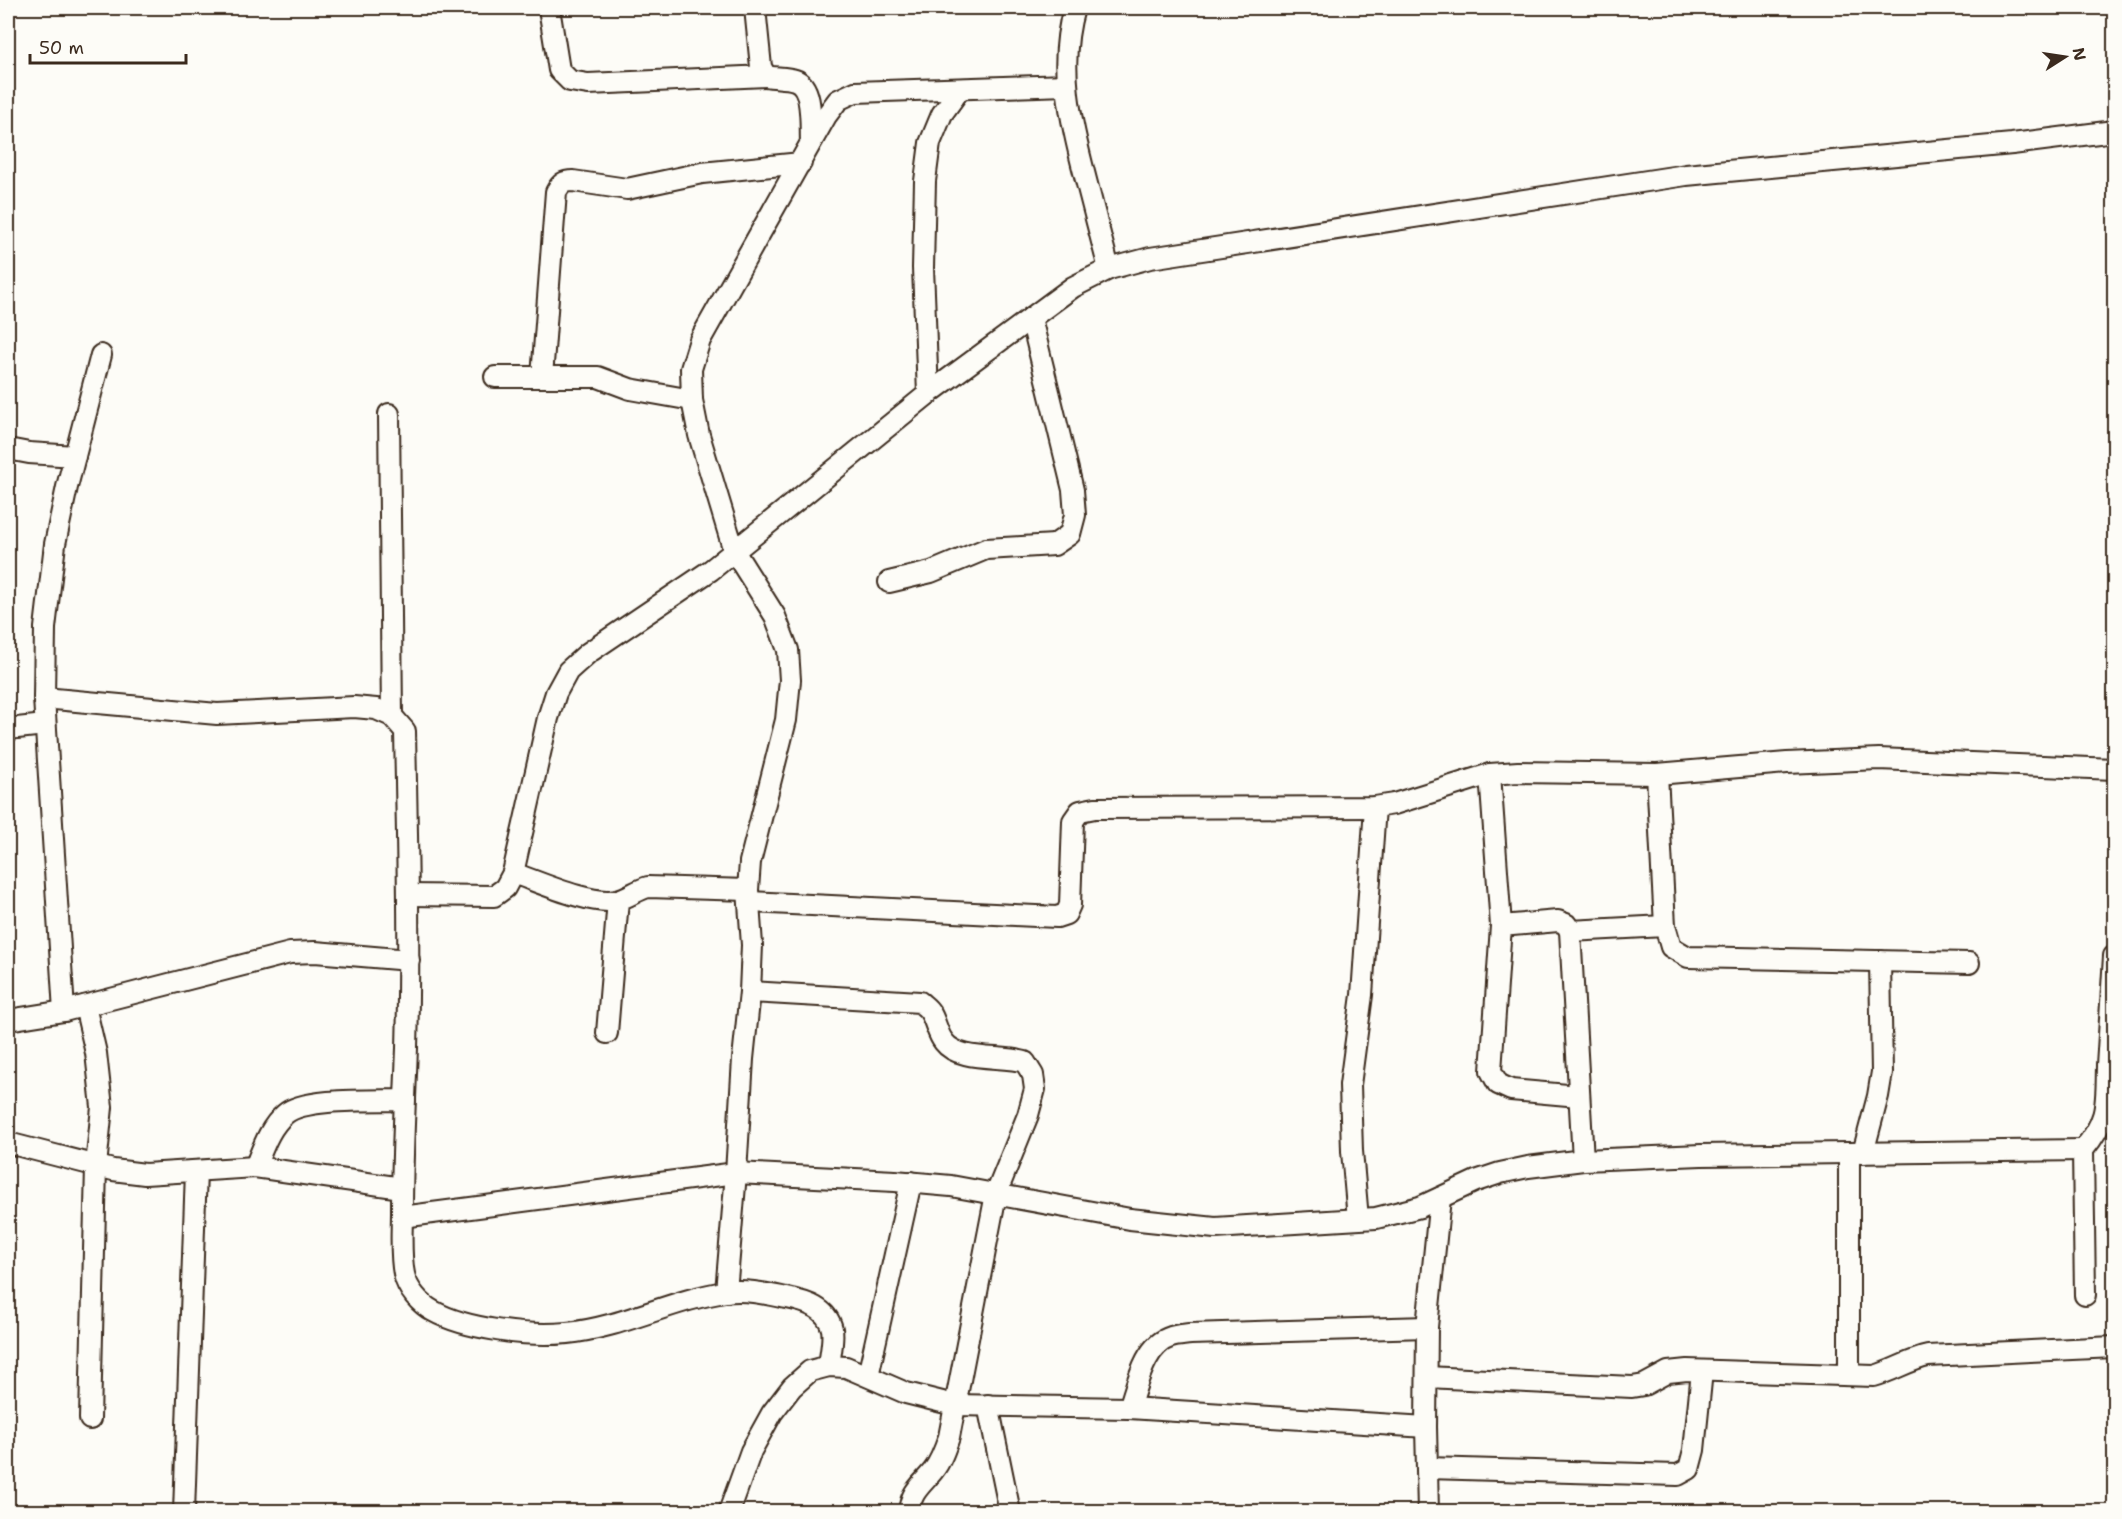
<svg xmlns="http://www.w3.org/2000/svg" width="2122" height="1519" font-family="'Shantell Sans',sans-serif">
<rect width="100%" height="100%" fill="#fdfcf7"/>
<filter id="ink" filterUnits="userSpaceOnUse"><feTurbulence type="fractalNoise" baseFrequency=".0167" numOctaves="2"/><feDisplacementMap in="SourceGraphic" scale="12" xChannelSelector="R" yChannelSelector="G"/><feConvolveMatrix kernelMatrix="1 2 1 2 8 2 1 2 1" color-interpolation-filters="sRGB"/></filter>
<g filter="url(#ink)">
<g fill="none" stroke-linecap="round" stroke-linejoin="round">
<g stroke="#3b2a1e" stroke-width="24">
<g id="street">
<path d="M 549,8 L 559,70 L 570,81 L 588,84 L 766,76"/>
<path d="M 755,8 L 761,67 L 766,76 C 775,78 786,77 795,80 C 814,86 810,125 811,142"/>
<path d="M 1074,8 C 1057,66 1071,123 1086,180 C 1094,210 1101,239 1109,269"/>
<path d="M 495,377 L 598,377 L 630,389 L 692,400"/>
<path d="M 542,377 L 556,192 C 561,183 564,181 573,181 L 627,189 L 702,173 L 801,163"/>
<path d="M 928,394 L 923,268 L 925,181 L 930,143 L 942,114 L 960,89"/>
<path d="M 389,414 L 392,716"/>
<path d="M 8,449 L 29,453 L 75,456"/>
<path d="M 889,582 L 931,572 L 986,549 L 1054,545 L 1070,534 L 1075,515 L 1073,490 L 1031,318"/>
<path d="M 44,698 L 217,714 L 354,707 L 376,709 L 392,716 L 405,731 C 407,837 410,942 407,1048 C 405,1102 402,1157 402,1211 C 402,1232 400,1254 404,1274 C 407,1289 420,1304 433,1311 C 465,1329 529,1337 567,1333 C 621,1328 671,1300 725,1292 C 746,1289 767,1294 787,1298 C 807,1302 827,1308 832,1329 C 834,1340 830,1355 829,1366"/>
<path d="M 8,729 L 45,725"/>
<path d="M 1490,774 L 1501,926 L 1558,921 L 1566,924 L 1570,931 L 1583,1160"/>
<path d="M 1657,774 L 1665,926 L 1671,947 L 1688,957 L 1969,963"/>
<path d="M 513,873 C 539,882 592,906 617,900 C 627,898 637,890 648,887 L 748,890"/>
<path d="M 408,895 L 494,896 L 505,888 L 513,873 L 548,718 L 556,693 L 568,671 L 588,653 L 711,570 L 928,394 L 1073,287 L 1109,269 L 1150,258 L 1686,175 L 2012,144 L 2114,131"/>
<path d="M 749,902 L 1057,917 L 1066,914 L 1070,905 L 1073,821 L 1080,811 L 1095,808 L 1375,807 L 1394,804 L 1490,774 L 1518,772 L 1657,774 L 1787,763 L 1879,759 L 2114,769"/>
<path d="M 1501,926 L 1491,1071 L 1498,1084 L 1511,1090 L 1579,1096"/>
<path d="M 1570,931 L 1665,926"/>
<path d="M 2114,956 L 2107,1066 L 2114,1066"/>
<path d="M 750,992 L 920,1002 C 923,1005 928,1008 930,1012 C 936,1021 937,1034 944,1042 C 959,1062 1002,1055 1025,1062 L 1033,1075 L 1035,1089 L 1028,1115 L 996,1194 L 949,1437 C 945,1449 941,1461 933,1471 C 921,1486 911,1491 909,1512"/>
<path d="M 85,1006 L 96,1053 L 102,1107 L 96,1166 L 90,1419"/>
<path d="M 64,1011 L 44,698 L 45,628 L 55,544 L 67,487 L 101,355"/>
<path d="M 8,1020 L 64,1011 L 290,953 L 315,952 L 409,960"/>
<path d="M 607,1033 L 618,900"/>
<path d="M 8,1143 L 113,1170 L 145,1174 L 255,1167 L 402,1188"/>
<path d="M 1849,1153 L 1849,1375"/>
<path d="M 1863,1153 L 1878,1096 L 1882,1072 L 1880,961"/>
<path d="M 255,1167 C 263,1148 269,1128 285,1114 C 304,1097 377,1101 405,1100"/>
<path d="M 402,1217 L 736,1173 L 895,1181 L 951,1186 L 1130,1219 L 1215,1228 L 1376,1218 L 1420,1207 L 1476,1181 L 1500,1173 L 1528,1167 L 1583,1160 L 1701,1155 L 2083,1150"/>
<path d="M 1358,1219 L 1352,1151 L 1350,1085 L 1362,995 L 1375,807"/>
<path d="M 726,1292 L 736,1173 L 743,1059 L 750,992 L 752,945 L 748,890 L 750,862 L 786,720 L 790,680 L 788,650 L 775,616 L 734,551 L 699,435 L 692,400 L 691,369 L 700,340 L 826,116 L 838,100 L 855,92 L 1066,85"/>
<path d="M 2085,1295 L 2083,1150 C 2109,1119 2106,1104 2107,1066"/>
<path d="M 868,1376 L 911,1182"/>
<path d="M 1427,1377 L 1632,1387 L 1644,1385 L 1668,1372 L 1687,1370 L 1874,1376 C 1893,1371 1909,1360 1928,1356 L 2114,1347"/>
<path d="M 988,1405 L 1010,1512"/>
<path d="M 1129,1408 C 1137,1386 1144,1345 1171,1337 C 1177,1335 1183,1335 1190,1334 L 1427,1327"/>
<path d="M 1427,1468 L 1678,1475 L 1689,1469 L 1694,1450 L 1702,1371"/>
<path d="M 184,1512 L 196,1171"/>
<path d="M 729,1512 L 751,1451 L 772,1413 L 792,1387 L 810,1371 L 829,1366 L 846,1367 L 906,1393 L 954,1405 L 1129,1408 L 1426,1427"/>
<path d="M 1428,1512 L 1426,1427 L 1427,1327 L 1440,1198"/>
</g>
</g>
<use href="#street" stroke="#fdfcf7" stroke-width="20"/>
</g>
</g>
<rect width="2122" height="1519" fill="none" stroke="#fdfcf7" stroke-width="30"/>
<rect x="15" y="15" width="2092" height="1489" fill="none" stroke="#3b2a1e" stroke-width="2" filter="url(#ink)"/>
<g transform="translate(2065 57) rotate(78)" stroke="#fdfcf7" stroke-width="4.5" paint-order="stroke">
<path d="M0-4.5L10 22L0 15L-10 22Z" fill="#3b2a1e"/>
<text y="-9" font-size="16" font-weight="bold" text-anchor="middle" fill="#3b2a1e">N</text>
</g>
<path d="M30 54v9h156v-9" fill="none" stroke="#3b2a1e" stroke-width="3"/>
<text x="39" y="54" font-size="18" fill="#3b2a1e" stroke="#fdfcf7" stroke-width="4.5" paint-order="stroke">50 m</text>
</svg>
